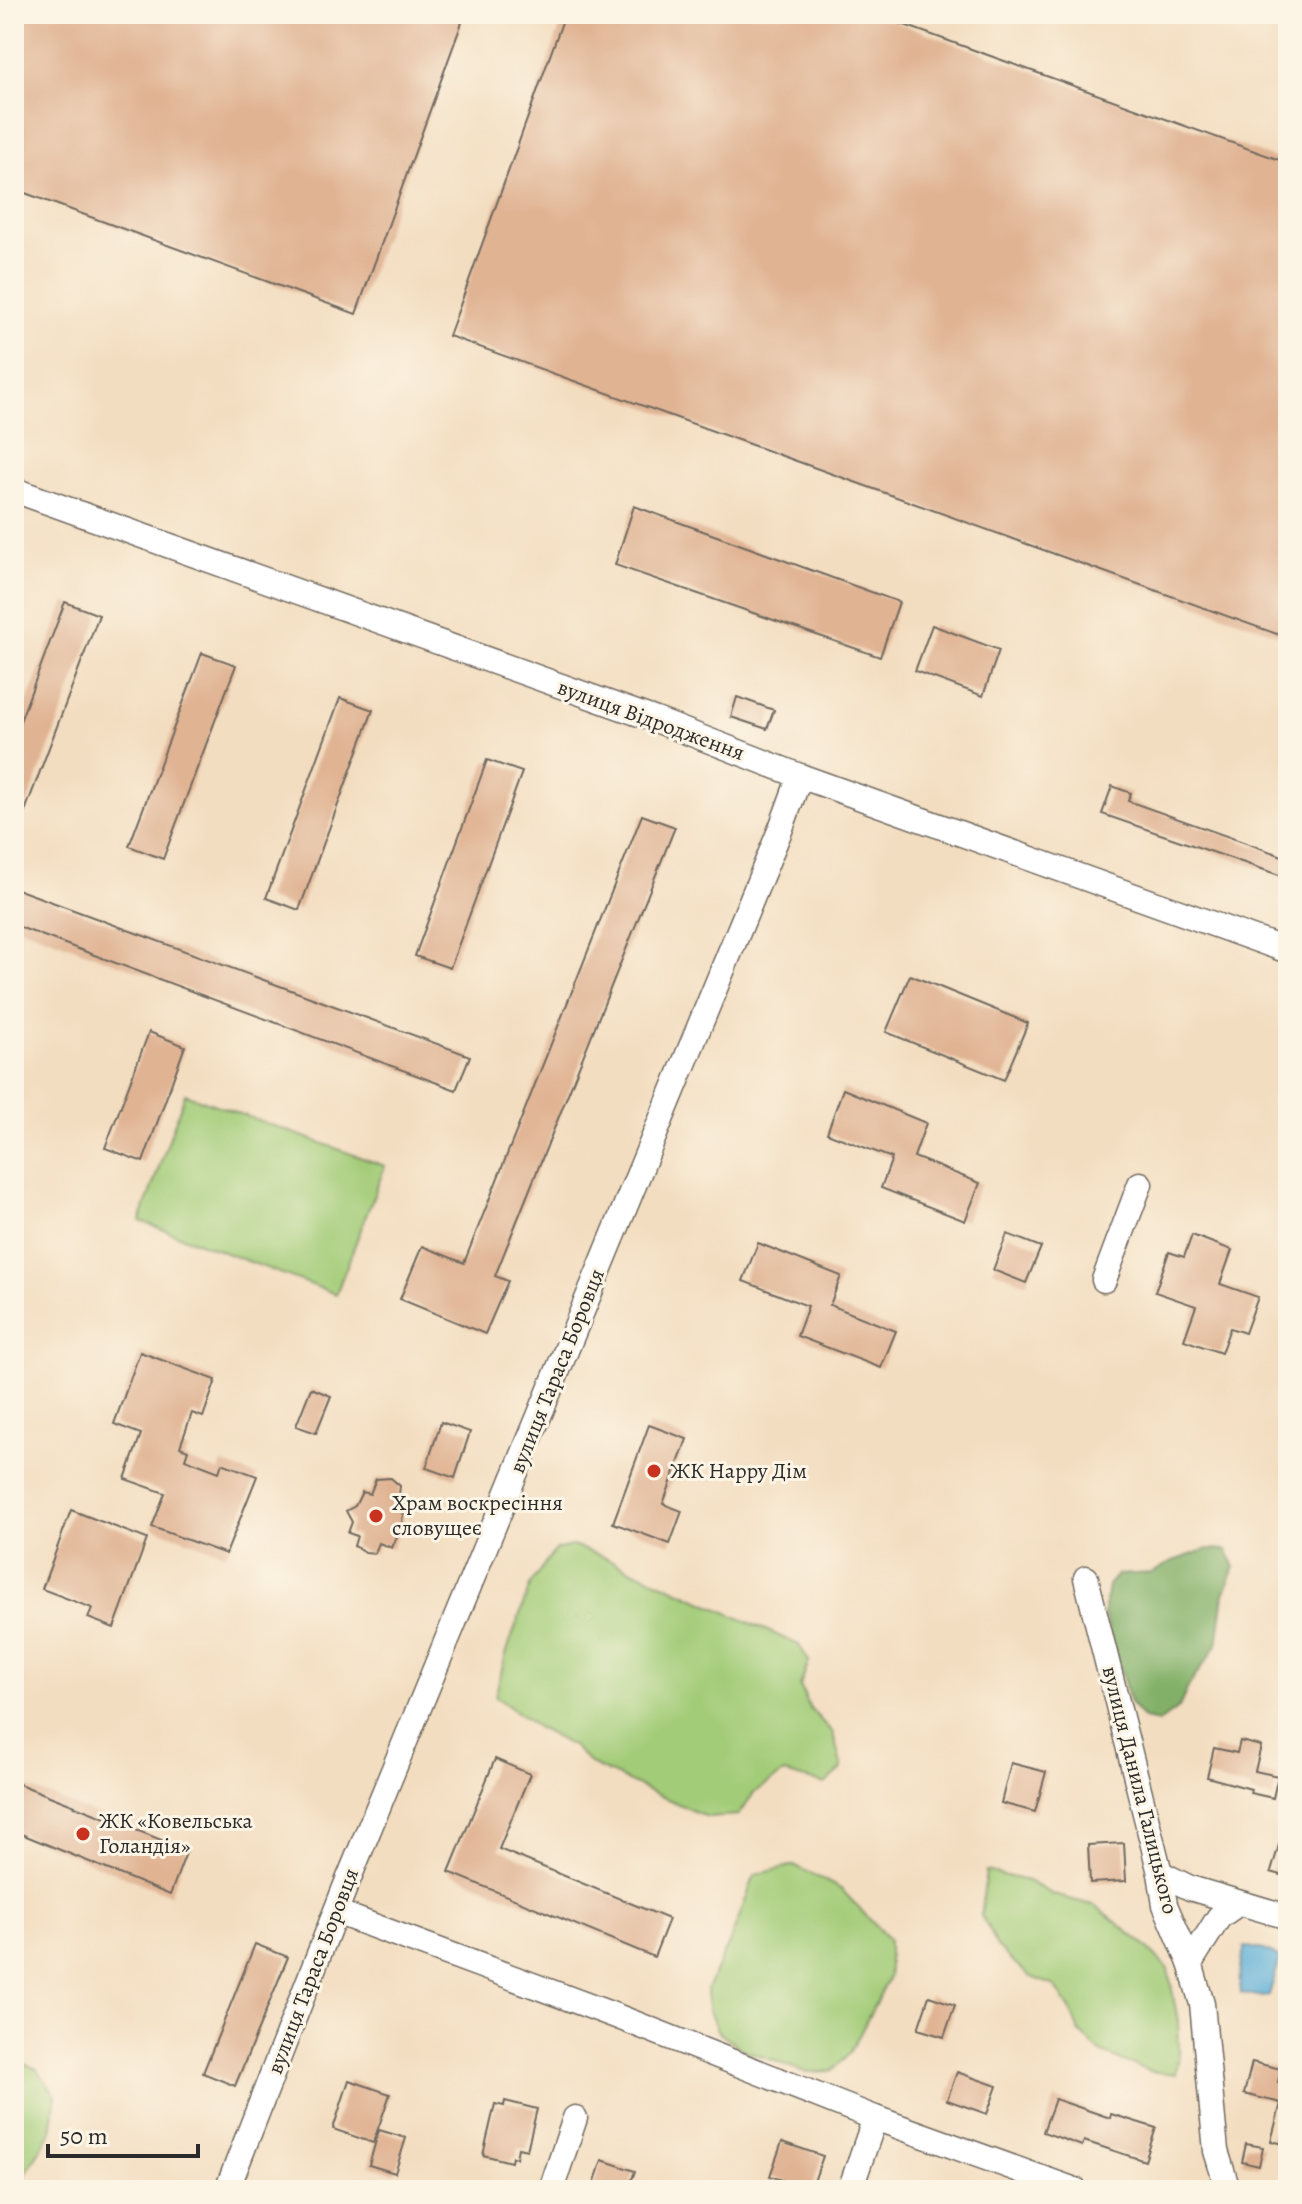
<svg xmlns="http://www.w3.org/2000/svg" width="1302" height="2204" font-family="Alegreya,serif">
<rect width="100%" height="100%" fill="#fcf5e5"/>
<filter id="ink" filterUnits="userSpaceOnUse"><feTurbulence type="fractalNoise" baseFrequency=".0125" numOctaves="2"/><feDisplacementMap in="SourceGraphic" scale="16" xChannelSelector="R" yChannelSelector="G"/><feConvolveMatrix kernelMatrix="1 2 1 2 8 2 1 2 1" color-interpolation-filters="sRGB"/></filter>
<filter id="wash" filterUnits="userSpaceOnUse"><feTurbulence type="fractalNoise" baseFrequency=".006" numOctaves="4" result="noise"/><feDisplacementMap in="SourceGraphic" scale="32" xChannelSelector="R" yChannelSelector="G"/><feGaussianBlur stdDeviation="1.8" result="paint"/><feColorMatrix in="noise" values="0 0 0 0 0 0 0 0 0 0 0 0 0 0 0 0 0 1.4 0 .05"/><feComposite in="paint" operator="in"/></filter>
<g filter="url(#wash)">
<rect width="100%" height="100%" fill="#f3ddc0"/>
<g fill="#a3cc78" stroke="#677c52" stroke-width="2">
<path d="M 185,1094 L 385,1166 L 336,1294 L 140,1221 Z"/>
<path d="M 572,1546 L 599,1555 L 799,1645 L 809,1661 L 800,1686 L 810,1709 L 833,1733 L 842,1769 L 825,1784 L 784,1773 L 754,1793 L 738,1815 L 707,1817 L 592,1765 L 572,1746 L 538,1728 L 495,1696 L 506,1654 L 531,1583 L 555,1550 Z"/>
<path d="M 794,1865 L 841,1889 L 889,1940 L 889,1977 L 850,2053 L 832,2071 L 805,2072 L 742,2049 L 717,2030 L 708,2009 L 707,1989 L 730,1941 L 755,1875 Z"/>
<path d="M 986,1871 L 1027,1881 L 1054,1895 L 1096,1906 L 1142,1943 L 1168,1969 L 1178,2021 L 1179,2052 L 1176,2074 L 1149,2071 L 1102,2053 L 1079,2032 L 1071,2011 L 1055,1986 L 1029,1976 L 997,1947 L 990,1930 L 981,1916 Z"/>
<path d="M 14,2059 L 37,2069 L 56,2096 L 51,2132 L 25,2175 L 21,2190 L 14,2190 Z"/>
</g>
<path fill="#82b068" stroke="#566e4a" stroke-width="2" d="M 1208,1549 L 1227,1550 L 1235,1567 L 1224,1594 L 1217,1645 L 1188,1687 L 1179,1707 L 1159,1722 L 1144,1719 L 1130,1703 L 1104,1613 L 1108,1585 L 1117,1575 L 1152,1573 L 1173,1561 Z"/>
<path fill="#5dafd8" stroke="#446d82" stroke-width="2" d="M 1245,1947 C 1258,1948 1269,1950 1280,1959 L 1269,1995 L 1264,1997 L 1241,1993 C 1238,1976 1239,1963 1245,1947 Z"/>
<g id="blocks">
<g fill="#e0b393">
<path d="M 14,14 L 465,14 L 356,314 L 14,189 Z"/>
<path d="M 565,14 L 874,14 L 1288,163 L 1288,638 L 449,336 Z"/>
<path d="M 634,506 L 899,602 L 880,657 L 615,565 Z"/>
<path d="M 65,602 L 99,615 L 16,835 L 14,835 L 14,737 Z"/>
<path d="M 932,625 L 999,650 L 983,696 L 915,671 Z"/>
<path d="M 202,653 L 236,665 L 163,859 L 129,846 Z"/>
<path d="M 737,697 L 774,710 L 767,729 L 731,717 Z"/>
<path d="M 340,698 L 373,710 L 299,910 L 266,898 Z"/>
<path d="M 487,760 L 522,772 L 450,968 L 415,956 Z"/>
<path d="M 1112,786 L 1131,793 L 1128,801 L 1288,858 L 1288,878 L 1102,814 Z"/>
<path d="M 642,815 L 675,827 L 495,1276 L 508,1281 L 485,1334 L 400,1299 L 422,1246 L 464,1263 Z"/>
<path d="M 14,888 L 470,1056 L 456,1090 L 14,925 Z"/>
<path d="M 910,975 L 1028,1023 L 1004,1080 L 886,1032 Z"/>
<path d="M 149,1032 L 185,1046 L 143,1162 L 105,1148 Z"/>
<path d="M 843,1089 L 926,1123 L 914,1157 L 980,1183 L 965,1221 L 881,1188 L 892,1158 L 827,1133 Z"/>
<path d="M 1007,1234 L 1041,1247 L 1026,1283 L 993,1270 Z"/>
<path d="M 1192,1235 L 1232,1250 L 1220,1284 L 1258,1297 L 1245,1333 L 1230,1328 L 1221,1353 L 1184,1340 L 1196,1306 L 1155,1292 L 1169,1252 L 1184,1257 Z"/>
<path d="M 758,1243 L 841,1276 L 830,1305 L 896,1331 L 881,1368 L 797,1336 L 808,1306 L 743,1281 Z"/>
<path d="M 140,1352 L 216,1380 L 203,1417 L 192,1413 L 180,1447 L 188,1450 L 185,1459 L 219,1472 L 222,1463 L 257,1476 L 226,1554 L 152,1527 L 165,1493 L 125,1479 L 141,1434 L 114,1424 Z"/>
<path d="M 311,1388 L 331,1396 L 316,1433 L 296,1426 Z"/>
<path d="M 441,1422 L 470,1432 L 455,1478 L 426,1468 Z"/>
<path d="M 649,1425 L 687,1439 L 663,1504 L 682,1511 L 670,1544 L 613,1523 Z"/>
<path d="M 391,1478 L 400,1486 L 398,1503 L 405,1506 L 402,1521 L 407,1530 L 398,1534 L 392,1548 L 379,1543 L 375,1553 L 365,1552 L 354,1546 L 357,1536 L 348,1533 L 352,1522 L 346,1511 L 355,1506 L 362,1492 L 370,1494 L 376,1479 Z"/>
<path d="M 71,1510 L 147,1539 L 114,1628 L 88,1618 L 92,1608 L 42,1589 Z"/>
<path d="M 1240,1741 L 1261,1746 L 1255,1771 L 1278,1776 L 1273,1798 L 1250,1793 L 1251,1789 L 1207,1777 L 1214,1748 L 1237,1753 Z"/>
<path d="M 495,1759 L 530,1774 L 499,1849 L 669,1919 L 654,1957 L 449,1872 Z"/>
<path d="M 1011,1763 L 1046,1772 L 1035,1812 L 1001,1803 Z"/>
<path d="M 14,1782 L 187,1850 L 170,1895 L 14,1831 Z"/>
<path d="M 1284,1828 L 1288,1829 L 1288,1877 L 1271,1872 Z"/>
<path d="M 1124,1843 L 1126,1881 L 1090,1883 L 1088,1845 Z"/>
<path d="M 255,1944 L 288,1957 L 235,2086 L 203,2073 Z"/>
<path d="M 929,1996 L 955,2005 L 944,2037 L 918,2029 Z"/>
<path d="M 1252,2062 L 1281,2069 L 1278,2082 L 1288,2084 L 1288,2145 L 1271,2141 L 1281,2103 L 1244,2094 Z"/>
<path d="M 957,2072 L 997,2086 L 987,2114 L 947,2100 Z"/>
<path d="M 349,2080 L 390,2094 L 373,2143 L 333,2129 Z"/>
<path d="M 1055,2099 L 1110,2118 L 1111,2114 L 1156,2128 L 1145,2161 L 1084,2141 L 1082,2146 L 1043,2132 Z"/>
<path d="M 505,2101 L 537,2109 L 527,2150 L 518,2148 L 516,2158 L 512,2157 L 511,2162 L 483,2155 L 495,2104 L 504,2106 Z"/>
<path d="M 379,2130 L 406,2138 L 395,2173 L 369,2165 Z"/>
<path d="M 782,2142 L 823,2156 L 811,2190 L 770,2176 Z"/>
<path d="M 1246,2144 L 1263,2147 L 1259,2166 L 1242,2162 Z"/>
<path d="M 602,2160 L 635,2171 L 628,2190 L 592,2190 Z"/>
</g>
</g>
</g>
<g filter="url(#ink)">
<use href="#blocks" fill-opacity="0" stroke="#71695f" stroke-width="2"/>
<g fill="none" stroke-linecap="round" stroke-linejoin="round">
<g stroke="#71695f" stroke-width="27">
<g id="minor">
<path d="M 14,490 L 656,720 L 800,776 L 1288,951"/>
<path d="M 1104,1280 L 1140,1184"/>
<path d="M 1086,1578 L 1160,1873 L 1165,1905 L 1190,1963 L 1202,2004 L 1216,2151 L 1228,2190"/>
<path d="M 1160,1873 L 1190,1888 L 1288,1917"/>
<path d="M 336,1912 L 616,2016 L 875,2118 L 1075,2190"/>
<path d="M 1190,1963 L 1219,1917 L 1239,1903"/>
<path d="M 227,2190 L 344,1890 L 781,828 L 800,776"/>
<path d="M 551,2190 L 575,2118"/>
<path d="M 850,2190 L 875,2118"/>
</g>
</g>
<use href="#minor" stroke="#fff" stroke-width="24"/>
</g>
</g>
<g fill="#c8321e" stroke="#fcf5e5" stroke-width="3">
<circle cx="654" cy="1471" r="8"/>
<circle cx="376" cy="1516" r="8"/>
<circle cx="83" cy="1834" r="8"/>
</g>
<g text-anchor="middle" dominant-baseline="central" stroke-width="6" stroke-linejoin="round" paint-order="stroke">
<g font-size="22" fill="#2b2b2b" stroke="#fcf5e5">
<text transform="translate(651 720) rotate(20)">вулиця Відродження</text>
<text transform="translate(557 1371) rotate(-68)">вулиця Тараса Боровця</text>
<text transform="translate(1140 1790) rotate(76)">вулиця Данила Галицького</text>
<text transform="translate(313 1971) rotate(-69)">вулиця Тараса Боровця</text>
</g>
<g font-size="22" fill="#2b2b2b" stroke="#fcf5e5" text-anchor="start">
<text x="670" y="1471">ЖК Happy Дім</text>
<text x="392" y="1503">Храм воскресіння<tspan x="392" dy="25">словущеє</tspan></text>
<text x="99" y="1821">ЖК «Ковельська<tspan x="99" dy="25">Голандія»</tspan></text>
</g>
</g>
<rect width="1302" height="2204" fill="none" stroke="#fcf5e5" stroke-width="48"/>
<path d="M48 2144v12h150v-12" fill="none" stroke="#2b2b2b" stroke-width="4"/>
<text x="60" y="2144" font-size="24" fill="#2b2b2b" stroke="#fcf5e5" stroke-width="6" paint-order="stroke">50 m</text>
</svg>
